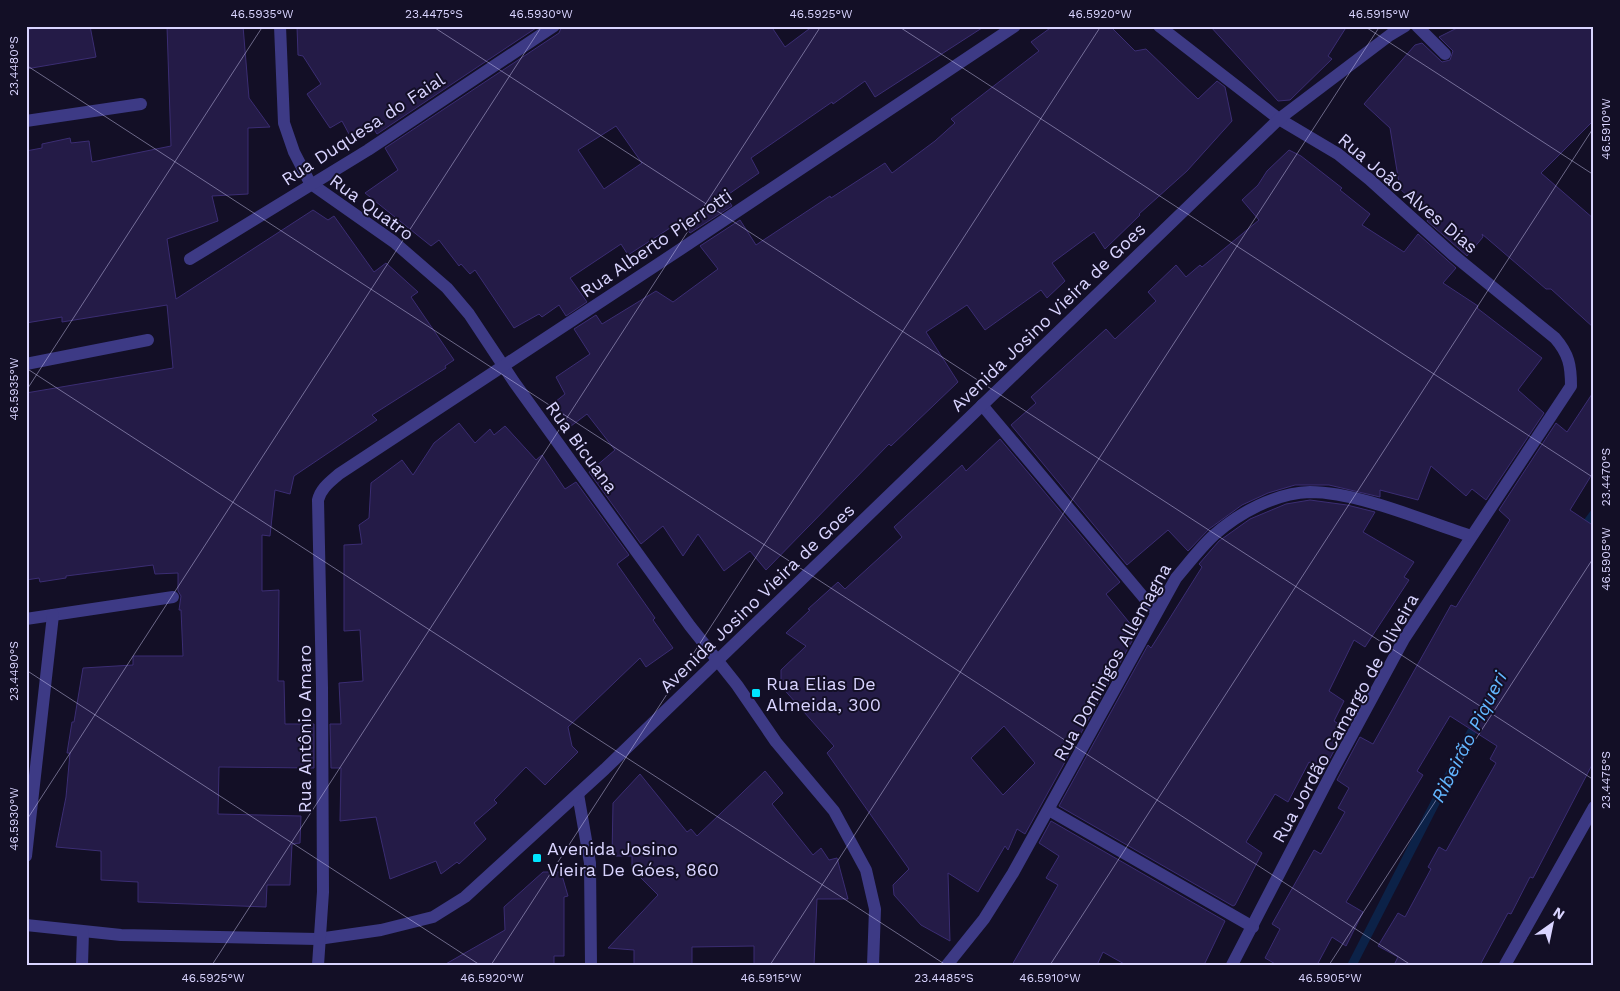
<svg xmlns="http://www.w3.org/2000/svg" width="1620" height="991" font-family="'Work Sans',sans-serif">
<rect width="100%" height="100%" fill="#130f26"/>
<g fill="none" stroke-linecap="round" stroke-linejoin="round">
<g stroke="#0c2248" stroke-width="9">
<path d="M 1582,530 L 1594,514"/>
<path d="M 1352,965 L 1477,721"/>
</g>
</g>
<g fill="#241b47" stroke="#3b2d73" fill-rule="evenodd">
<path d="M 45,26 L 90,26 L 96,57 L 26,69 L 26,30 Z"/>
<path d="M 167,26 L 243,26 L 249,98 L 270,127 L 248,128 L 248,194 L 212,196 L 218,221 L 167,239 L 176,299 L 313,210 L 328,220 L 334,216 L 374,272 L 386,263 L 418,292 L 411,297 L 454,360 L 445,366 L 446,368 L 372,415 L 377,420 L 294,476 L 290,494 L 275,490 L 270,536 L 262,535 L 262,591 L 279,590 L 278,681 L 284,681 L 285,724 L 314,724 L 314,768 L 219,767 L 218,814 L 301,816 L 300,843 L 292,844 L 290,885 L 267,885 L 266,907 L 138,902 L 138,882 L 101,880 L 101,851 L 56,847 L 66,797 L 70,753 L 67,753 L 72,722 L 74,722 L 83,668 L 133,665 L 133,656 L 183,656 L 181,610 L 179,610 L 181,596 L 178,591 L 178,573 L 155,574 L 153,565 L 66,576 L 66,578 L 40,582 L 39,578 L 26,580 L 26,393 L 173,368 L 167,305 L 62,322 L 62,317 L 26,323 L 26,151 L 42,148 L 42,144 L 70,138 L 71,143 L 89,141 L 92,162 L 171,146 Z"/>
<path d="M 297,26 L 539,26 L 377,134 L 371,125 L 354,136 L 352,133 L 349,134 L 342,121 L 330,128 L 307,94 L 321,84 L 303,56 L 298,55 Z"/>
<path d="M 562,26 L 771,26 L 785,47 L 813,26 L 985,26 L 875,97 L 865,81 L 833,104 L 832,102 L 751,158 L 759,173 L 726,196 L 732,206 L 690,233 L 681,221 L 628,255 L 621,244 L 570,278 L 587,302 L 566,316 L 559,305 L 542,317 L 539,314 L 514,328 L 475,270 L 470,274 L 461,264 L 459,266 L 439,240 L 431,246 L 365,193 L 398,170 L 385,148 L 559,33 ZM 616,126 L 642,163 L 604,189 L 578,150 Z"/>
<path d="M 1053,26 L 1110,26 L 1135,51 L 1146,49 L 1198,99 L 1217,81 L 1225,87 L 1232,121 L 1187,171 L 1139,214 L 1140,215 L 1105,249 L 1094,232 L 1052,263 L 1065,281 L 1047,298 L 1041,290 L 985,330 L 967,305 L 926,332 L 958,382 L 891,446 L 889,444 L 766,570 L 750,551 L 724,571 L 698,534 L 683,556 L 663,526 L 641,544 L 589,472 L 615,450 L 587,414 L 571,426 L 555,402 L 565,394 L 556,377 L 590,354 L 574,329 L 596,315 L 602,324 L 656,291 L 673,302 L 718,269 L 700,246 L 740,220 L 756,245 L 830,196 L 831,198 L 885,163 L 892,173 L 935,141 L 955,123 L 951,119 L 1039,51 L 1031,42 Z"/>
<path d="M 1210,26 L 1347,26 L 1328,56 L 1332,59 L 1290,100 L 1278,101 Z"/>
<path d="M 1461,26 L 1594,26 L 1594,120 L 1541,173 L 1594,219 L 1594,328 L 1551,289 L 1546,289 L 1482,234 L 1483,237 L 1467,256 L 1427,221 L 1430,216 L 1400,189 L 1390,128 L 1364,104 L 1415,45 L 1422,43 L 1442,62 L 1450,60 L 1453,51 L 1439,37 Z"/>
<path d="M 1289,150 L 1301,156 L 1342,188 L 1340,190 L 1370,214 L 1362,225 L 1404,252 L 1418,234 L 1456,268 L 1443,283 L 1478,306 L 1477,308 L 1542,358 L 1518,390 L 1544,413 L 1486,500 L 1472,489 L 1466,496 L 1431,466 L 1418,500 L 1380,490 L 1380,497 L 1329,485 L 1295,485 L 1268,493 L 1242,505 L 1209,529 L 1188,551 L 1168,530 L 1127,565 L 1011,425 L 1036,403 L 1031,397 L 1106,329 L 1115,339 L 1156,301 L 1148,292 L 1176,265 L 1186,277 L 1200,265 L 1202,267 L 1259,220 L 1242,200 L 1258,185 L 1267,171 Z"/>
<path d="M 1594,391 L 1594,471 L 1570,510 L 1594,526 L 1594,761 L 1533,878 L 1530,877 L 1511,914 L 1508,913 L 1480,965 L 1394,965 L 1398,957 L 1378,946 L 1398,913 L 1405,917 L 1431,869 L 1428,867 L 1439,847 L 1446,851 L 1496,763 L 1490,759 L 1497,746 L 1450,716 L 1417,771 L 1423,775 L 1346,902 L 1363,912 L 1346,946 L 1332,937 L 1317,965 L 1277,965 L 1265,958 L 1280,929 L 1272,924 L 1314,850 L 1321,854 L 1345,812 L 1338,808 L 1349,788 L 1337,780 L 1360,737 L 1373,744 L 1451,605 L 1456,607 L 1510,520 L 1499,510 L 1556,423 L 1567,432 Z"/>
<path d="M 459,423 L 475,443 L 490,429 L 494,435 L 505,426 L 536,460 L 542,455 L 565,489 L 576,482 L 629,555 L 617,564 L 655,618 L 653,620 L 673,648 L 646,667 L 640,658 L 568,727 L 572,746 L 578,752 L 545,785 L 526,767 L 494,800 L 497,803 L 474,823 L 486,839 L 459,864 L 457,862 L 441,874 L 436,861 L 390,879 L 376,817 L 340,821 L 341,768 L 331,768 L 330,724 L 341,724 L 339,683 L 363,681 L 360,630 L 344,631 L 344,545 L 362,544 L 359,525 L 369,518 L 371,483 L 402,460 L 413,475 L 434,443 Z"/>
<path d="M 1000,439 L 1120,582 L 1106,594 L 1137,632 L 1025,834 L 1017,829 L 1008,850 L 1005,846 L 978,892 L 948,873 L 950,941 L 921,925 L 894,895 L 893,885 L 909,869 L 827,753 L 834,746 L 781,686 L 781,670 L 806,646 L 786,633 L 810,610 L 808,609 L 838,582 L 845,589 L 902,537 L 894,527 L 962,465 L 966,471 ZM 1004,726 L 1035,763 L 1003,795 L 971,758 Z"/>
<path d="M 1310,500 L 1347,505 L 1375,512 L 1363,532 L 1414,562 L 1404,577 L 1409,580 L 1365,647 L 1354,640 L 1329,691 L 1344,701 L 1334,721 L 1346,729 L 1323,771 L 1309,762 L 1288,802 L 1275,794 L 1246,842 L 1262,853 L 1235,905 L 1233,906 L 1059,806 L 1148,645 L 1151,648 L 1202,567 L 1199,564 L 1219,541 L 1250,519 L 1286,504 Z"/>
<path d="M 765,771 L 783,793 L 772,804 L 813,855 L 821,848 L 829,860 L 837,858 L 848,899 L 817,899 L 814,965 L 754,965 L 754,946 L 692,947 L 692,965 L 634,965 L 634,950 L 608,948 L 658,895 L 632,869 L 632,856 L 612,856 L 613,803 L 640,774 L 687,832 L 691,829 L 697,836 Z"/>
<path d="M 1051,821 L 1225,921 L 1204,965 L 1126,965 L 1103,952 L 1097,965 L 1012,965 L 1058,885 L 1046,878 L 1059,856 L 1039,843 Z"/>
<path d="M 543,872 L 561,872 L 568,896 L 564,897 L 564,956 L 554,956 L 554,965 L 444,965 L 505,930 L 504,907 Z"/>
</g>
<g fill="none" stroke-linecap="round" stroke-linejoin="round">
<g stroke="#3d3a85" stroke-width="12">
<path d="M 280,26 L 284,123 L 294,152 L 310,183 L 394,242 L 447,288 L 469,314 L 514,382 L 690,626 L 737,685 L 776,742 L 834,811 L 866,870 L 875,909 L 873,965"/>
<path d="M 1159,26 L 1279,119 L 1338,154 L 1369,179 L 1452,254 L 1555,338 C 1569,354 1571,366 1571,386 L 1404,639 L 1333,770 L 1232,965"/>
<path d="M 1417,26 L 1445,54"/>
<path d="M 26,121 L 141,104"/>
<path d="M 190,259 L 368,150 L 554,26"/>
<path d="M 26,364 L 148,340"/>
<path d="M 982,405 L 1156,612"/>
<path d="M 26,619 L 173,597"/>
<path d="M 578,794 L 590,863 L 591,965"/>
<path d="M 1049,810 L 1253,927"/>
<path d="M 26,856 L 53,615"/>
<path d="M 26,925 L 121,935 L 318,939 L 381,930 L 433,917 L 465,897 L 605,769 L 1279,119 L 1390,35 L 1405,26"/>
<path d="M 82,965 L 83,932"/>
<path d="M 318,965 L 323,892 L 322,687 L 318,500 C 321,488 330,482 339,474 C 565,326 791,177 1015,26"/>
<path d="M 947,965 L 984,919 L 1013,873 L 1176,578 C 1188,564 1200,548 1214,535 C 1239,513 1275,493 1310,492 C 1358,492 1424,521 1471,536"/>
<path d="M 1505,965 L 1594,807"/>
</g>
</g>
<path fill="none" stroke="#d9d4ff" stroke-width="1" stroke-opacity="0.45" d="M 432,26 L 1594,780M 898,26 L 1594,478M 1364,26 L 1594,175M 26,65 L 1411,965M 26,368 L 946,965M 26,391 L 263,26M 26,670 L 480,965M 26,821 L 542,26M 212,965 L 821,26M 491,965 L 1101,26M 770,965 L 1380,26M 1050,965 L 1594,127M 1329,965 L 1594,557"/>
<g fill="#00e5ff" stroke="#130f26" stroke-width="2">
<rect x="751" y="688" width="10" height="10" rx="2.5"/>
<rect x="532" y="853" width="10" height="10" rx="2.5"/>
</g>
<g text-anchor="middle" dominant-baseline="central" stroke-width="4" stroke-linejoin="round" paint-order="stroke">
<g font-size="18" fill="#d9d4ff" stroke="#130f26">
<text transform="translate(363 129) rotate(-33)">Rua Duquesa do Faial</text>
<text transform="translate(1408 193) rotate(40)">Rua João Alves Dias</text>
<text transform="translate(372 207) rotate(36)">Rua Quatro</text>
<text transform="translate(656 243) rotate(-34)">Rua Alberto Pierrotti</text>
<text transform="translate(1048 317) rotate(-44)">Avenida Josino Vieira de Goes</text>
<text transform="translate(582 447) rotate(54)">Rua Bicuana</text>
<text transform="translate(757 598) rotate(-44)">Avenida Josino Vieira de Goes</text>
<text transform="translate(1112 662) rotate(-61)">Rua Domingos Allemagna</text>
<text transform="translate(1345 718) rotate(-61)">Rua Jordão Camargo de Oliveira</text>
<text transform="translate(304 729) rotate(-90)">Rua Antônio Amaro</text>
</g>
<g font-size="18" fill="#d9d4ff" stroke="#130f26" text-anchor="start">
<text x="766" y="683">Rua Elias De<tspan x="766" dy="21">Almeida, 300</tspan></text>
<text x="547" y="848">Avenida Josino<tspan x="547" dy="21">Vieira De Góes, 860</tspan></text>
</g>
<g font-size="19" font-style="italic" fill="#62b6ff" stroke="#130f26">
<text transform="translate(1469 737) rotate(-63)">Ribeirão Piqueri</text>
</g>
</g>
<rect width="1620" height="991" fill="none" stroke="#130f26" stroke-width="55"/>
<g transform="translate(1552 924) rotate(33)" stroke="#130f26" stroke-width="4" paint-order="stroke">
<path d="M0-4L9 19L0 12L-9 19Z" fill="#d9d4ff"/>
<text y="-8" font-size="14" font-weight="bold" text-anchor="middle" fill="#d9d4ff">N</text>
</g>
<rect x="28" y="28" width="1564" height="936" fill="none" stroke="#d9d4ff" stroke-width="2"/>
<g font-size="12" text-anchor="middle" fill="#d9d4ff">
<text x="262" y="18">46.5935°W</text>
<text x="434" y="18">23.4475°S</text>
<text x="541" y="18">46.5930°W</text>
<text x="821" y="18">46.5925°W</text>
<text x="1100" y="18">46.5920°W</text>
<text x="1379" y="18">46.5915°W</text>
<text transform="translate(14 66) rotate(-90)" y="4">23.4480°S</text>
<text transform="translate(1606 129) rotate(-90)" y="4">46.5910°W</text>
<text transform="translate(14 389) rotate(-90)" y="4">46.5935°W</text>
<text transform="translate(1606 477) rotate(-90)" y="4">23.4470°S</text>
<text transform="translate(1606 559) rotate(-90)" y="4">46.5905°W</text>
<text transform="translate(14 671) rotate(-90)" y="4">23.4490°S</text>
<text transform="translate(1606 780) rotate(-90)" y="4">23.4475°S</text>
<text transform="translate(14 819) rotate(-90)" y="4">46.5930°W</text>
<text x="213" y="982">46.5925°W</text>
<text x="492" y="982">46.5920°W</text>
<text x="771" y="982">46.5915°W</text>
<text x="944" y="982">23.4485°S</text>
<text x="1050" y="982">46.5910°W</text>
<text x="1330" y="982">46.5905°W</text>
</g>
</svg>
